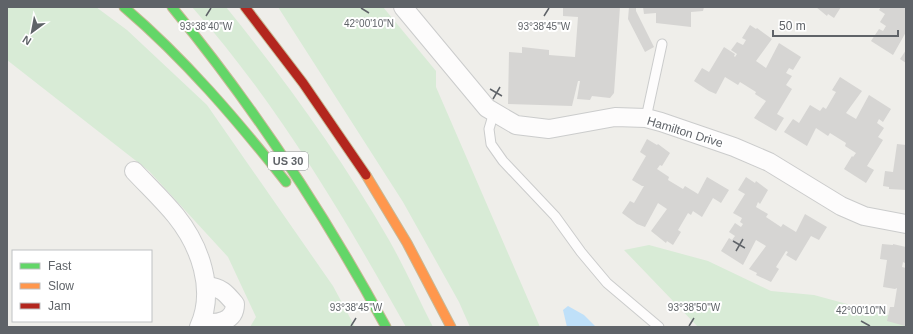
<svg xmlns="http://www.w3.org/2000/svg" width="913" height="334" font-family="Arial,sans-serif">
<rect width="100%" height="100%" fill="#efeeea"/>
<g fill="#d8ebd6">
<path d="M 7,7 L 96,7 L 127,30 L 207,105 L 333,286 L 355,327 L 250,327 L 256,317 L 228,257 L 149,171 L 7,60 Z"/>
<path d="M 192,7 L 226,7 C 286,81 342,158 389,240 C 405,268 418,298 433,327 L 406,327 C 343,215 277,103 192,7 Z"/>
<path d="M 278,7 L 383,7 L 436,71 L 436,87 L 540,327 L 470,327 L 459,302 L 403,202 Z"/>
<path d="M 649,245 L 708,261 L 771,291 L 814,295 L 906,320 L 906,327 L 698,327 L 624,250 Z"/>
</g>
<path fill="#bfe0f9" d="M 568,306 L 584,315 L 596,327 L 567,327 L 563,310 Z"/>
<g fill="#d6d5d3">
<path d="M 563,7 L 620,7 L 614,93 L 610,98 L 592,96 L 590,100 L 577,99 L 580,81 L 578,81 L 572,106 L 508,104 L 509,52 L 522,53 L 522,47 L 549,50 L 549,55 L 575,57 L 578,17 L 563,16 Z"/>
<path d="M 629,7 L 636,7 L 636,11 L 654,47 L 645,52 L 628,19 Z"/>
<path d="M 643,7 L 704,7 L 703,11 L 691,12 L 691,27 L 656,23 L 656,13 L 644,14 Z"/>
<path d="M 816,7 L 841,7 L 834,18 L 828,14 L 827,16 Z"/>
<path d="M 881,7 L 906,7 L 906,32 L 893,55 L 871,41 L 879,29 L 883,31 L 886,26 L 880,22 L 885,14 L 879,10 Z"/>
<path d="M 750,25 L 756,29 L 757,28 L 772,39 L 756,61 L 766,68 L 779,43 L 801,57 L 793,70 L 789,68 L 786,73 L 792,76 L 786,85 L 792,89 L 777,114 L 784,118 L 776,131 L 754,118 L 766,101 L 755,94 L 756,92 L 740,82 L 738,85 L 725,77 L 716,94 L 709,91 L 694,81 L 702,68 L 709,72 L 724,47 L 735,54 L 734,56 L 735,57 L 737,54 L 731,50 L 737,42 L 743,45 L 746,40 L 742,38 Z"/>
<path d="M 906,50 L 906,63 L 900,59 Z"/>
<path d="M 840,77 L 862,91 L 846,113 L 856,119 L 869,95 L 891,109 L 883,122 L 879,119 L 877,123 L 884,128 L 878,137 L 883,140 L 867,166 L 874,170 L 866,183 L 844,169 L 852,156 L 853,157 L 856,153 L 845,146 L 846,143 L 830,133 L 828,136 L 816,128 L 807,146 L 784,132 L 793,119 L 799,123 L 810,105 L 820,111 L 823,107 L 826,109 L 836,92 L 832,90 Z"/>
<path d="M 647,139 L 657,145 L 658,144 L 670,153 L 662,166 L 660,165 L 657,169 L 669,177 L 668,180 L 683,189 L 685,186 L 698,194 L 707,177 L 729,190 L 721,203 L 713,198 L 702,217 L 693,211 L 691,215 L 688,213 L 678,230 L 681,232 L 673,245 L 667,241 L 666,243 L 651,231 L 667,209 L 658,203 L 645,227 L 637,224 L 622,213 L 630,201 L 634,203 L 644,186 L 642,186 L 632,180 L 646,156 L 640,152 Z"/>
<path d="M 897,144 L 906,145 L 906,190 L 889,189 L 889,187 L 883,186 L 885,171 L 893,172 Z"/>
<path d="M 746,177 L 755,183 L 756,181 L 768,190 L 760,204 L 758,202 L 756,207 L 768,214 L 766,217 L 781,227 L 783,224 L 796,232 L 805,214 L 827,227 L 819,240 L 811,236 L 796,261 L 786,255 L 788,252 L 786,251 L 776,267 L 779,269 L 771,282 L 756,275 L 757,273 L 749,269 L 766,246 L 756,240 L 743,265 L 721,251 L 729,238 L 732,240 L 735,236 L 729,232 L 735,223 L 741,227 L 743,224 L 740,222 L 742,218 L 733,213 L 745,194 L 738,190 Z"/>
<path d="M 882,244 L 893,245 L 893,244 L 906,247 L 905,263 L 903,262 L 902,267 L 906,268 L 905,326 L 887,321 L 890,307 L 894,307 L 897,288 L 895,289 L 883,287 L 887,260 L 880,259 Z"/>
</g>
<g fill="none" stroke-linecap="round" stroke-linejoin="round">
<g stroke="#cbcccc" stroke-width="11">
<g id="lane">
<path d="M 494,112 L 489,129 L 491,144 L 503,161 L 555,216 L 581,252 L 607,283 L 659,327"/>
<path d="M 646,118 L 662,44"/>
</g>
</g>
<g stroke="#cbcccc" stroke-width="20">
<g id="street">
<path d="M 403,7 L 487,108 L 516,125 L 549,129 L 615,117 L 646,118 L 661,122 L 734,147 L 769,162 L 841,206 L 864,216 L 906,224"/>
<path d="M 134,171 C 148,186 163,200 176,216 C 200,246 216,290 199,327"/>
<path d="M 202,322 C 216,325 235,322 235,304 C 226,293 221,287 206,286"/>
</g>
</g>
<g stroke="#c8b996" stroke-width="11">
<g id="fast">
<path d="M 124,7 C 185,59 236,119 286,182"/>
<path d="M 172,7 C 254,107 324,213 386,327"/>
</g>
</g>
<g stroke="#c8b996" stroke-width="11">
<path id="slow" d="M 366,175 L 407,243 L 451,327"/>
</g>
<g stroke="#c8b996" stroke-width="11">
<path id="jam" d="M 245,7 L 303,83 L 366,175"/>
</g>
<use href="#lane" stroke="#fdfcfc" stroke-width="9"/>
<use href="#street" stroke="#fdfcfc" stroke-width="18"/>
<use href="#fast" stroke="#63d668" stroke-width="9"/>
<use href="#slow" stroke="#ff974d" stroke-width="9"/>
<use href="#jam" stroke="#b3261e" stroke-width="9"/>
</g>
<path fill="none" stroke="#5f6368" stroke-width="1.5" d="M 361,8 L 369,13M 206,16 L 211,8M 544,16 L 549,8M 490,89 L 502,96M 493,99 L 500,87M 733,241 L 745,248M 736,251 L 743,239M 861,321 L 870,326M 351,326 L 356,318M 689,326 L 694,318"/>
<g text-anchor="middle" dominant-baseline="central" stroke-width="4" stroke-linejoin="round" paint-order="stroke">
<rect fill="#fff" stroke="#8f9295" stroke-width="1" x="268" y="152" width="40" height="18" rx="3"/>
<g font-size="11" font-weight="bold" fill="#5f6368">
<text x="288" y="161">US 30</text>
</g>
<g font-size="12" fill="#5f6368" stroke="#fff">
<text transform="translate(685 132) rotate(17)">Hamilton Drive</text>
</g>
</g>
<g font-size="10" text-anchor="middle" fill="#5f6368" stroke="#fff" stroke-width="4" stroke-linejoin="round" paint-order="stroke">
<text x="369" y="27">42°00'10"N</text>
<text x="206" y="30">93°38'40"W</text>
<text x="544" y="30">93°38'45"W</text>
<text x="356" y="311">93°38'45"W</text>
<text x="694" y="311">93°38'50"W</text>
<text x="861" y="314">42°00'10"N</text>
</g>
<rect width="913" height="334" fill="none" stroke="#5f6368" stroke-width="16"/>
<rect x="12" y="250" width="140" height="72" fill="#ffffff" stroke="#bfc1c3"/>
<rect x="20" y="263" width="20" height="6" fill="#63d668" stroke="#bfc1c3"/>
<text x="48" y="270" font-size="12" fill="#5f6368">Fast</text>
<rect x="20" y="283" width="20" height="6" fill="#ff974d" stroke="#bfc1c3"/>
<text x="48" y="290" font-size="12" fill="#5f6368">Slow</text>
<rect x="20" y="303" width="20" height="6" fill="#b3261e" stroke="#bfc1c3"/>
<text x="48" y="310" font-size="12" fill="#5f6368">Jam</text>
<g transform="translate(32 32) rotate(212)" stroke="#ffffff" stroke-width="3" paint-order="stroke">
<path d="M0-3L7 15L0 10L-7 15Z" fill="#5f6368"/>
<text y="-6" font-size="11" font-weight="bold" text-anchor="middle" fill="#5f6368">N</text>
</g>
<path d="M773 30v6h125v-6" fill="none" stroke="#5f6368" stroke-width="2"/>
<text x="779" y="30" font-size="12" fill="#5f6368" stroke="#ffffff" stroke-width="3" paint-order="stroke">50 m</text>
</svg>
